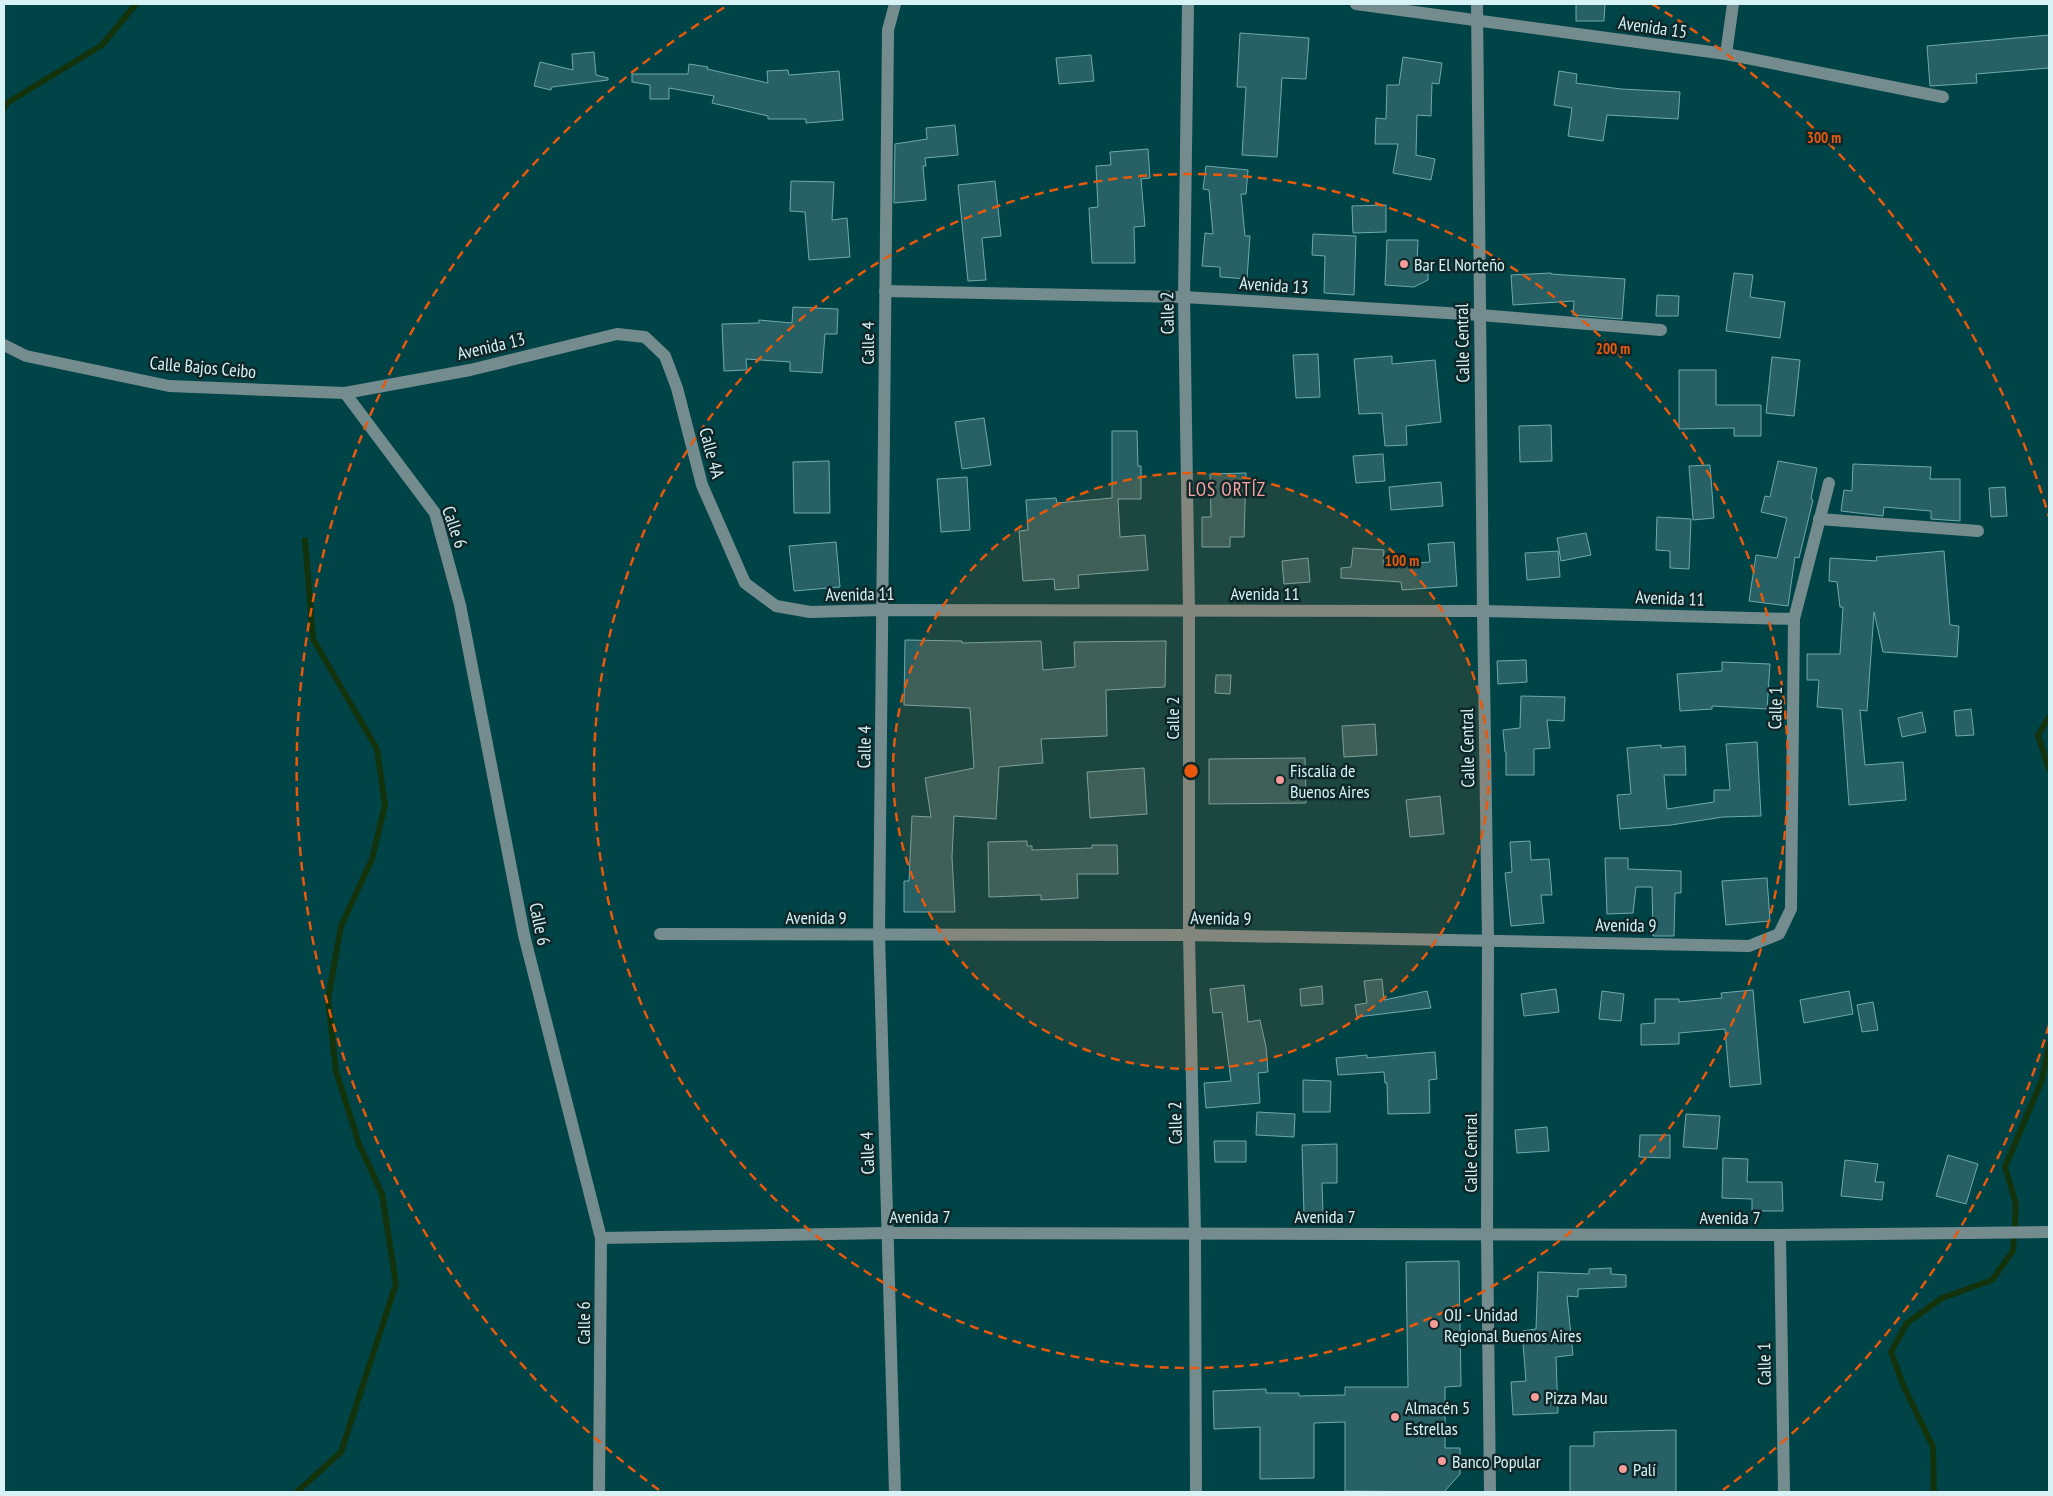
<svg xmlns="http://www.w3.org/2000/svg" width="2053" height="1496" font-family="'PT Sans Narrow',sans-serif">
<rect width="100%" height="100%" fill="#014448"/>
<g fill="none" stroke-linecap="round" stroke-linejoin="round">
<g stroke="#12330c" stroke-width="6">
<path d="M 4,108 L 7,103 L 102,45 L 136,4"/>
<path d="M 2049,717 L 2038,735 L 2049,769"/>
<path d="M 297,1492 L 341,1452 L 396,1284 L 382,1194 L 359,1144 L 336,1071 L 328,1000 L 341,926 L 372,859 L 385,805 L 377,749 L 313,639 L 305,540"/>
<path d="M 1934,1492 L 1933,1447 L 1904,1387 L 1891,1352 L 1907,1323 L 1942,1298 L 1992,1280 L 2013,1251 L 2016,1204 L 2005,1167 L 2042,1080 L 2049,1045"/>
</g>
</g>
<g fill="#286165" stroke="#70a9ac">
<path d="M 1576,4 L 1605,4 L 1604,21 L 1576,21 Z"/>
<path d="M 1240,33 L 1309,38 L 1306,79 L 1282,78 L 1277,157 L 1242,155 L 1246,87 L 1237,87 Z"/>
<path d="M 2049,35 L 2049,68 L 1976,74 L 1977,83 L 1930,86 L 1927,46 Z"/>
<path d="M 594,52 L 596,75 L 608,78 L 608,80 L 552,87 L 551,90 L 534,86 L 540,62 L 573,70 L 572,54 Z"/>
<path d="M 1091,55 L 1094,81 L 1059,84 L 1056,58 Z"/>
<path d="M 1403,57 L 1442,63 L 1439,84 L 1432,83 L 1431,116 L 1417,115 L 1416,155 L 1435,159 L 1431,180 L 1393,173 L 1398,144 L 1375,144 L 1376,118 L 1386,119 L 1387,85 L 1399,85 Z"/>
<path d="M 689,64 L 708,67 L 707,69 L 768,83 L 767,71 L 788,70 L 789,75 L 839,71 L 843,120 L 806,123 L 806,119 L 768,119 L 768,116 L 712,103 L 714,96 L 669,88 L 669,99 L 650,99 L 650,85 L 632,82 L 632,74 L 688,74 Z"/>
<path d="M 1559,71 L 1577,74 L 1576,83 L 1621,89 L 1680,92 L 1678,119 L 1607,115 L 1603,141 L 1568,136 L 1572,108 L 1554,105 Z"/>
<path d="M 955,125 L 958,155 L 925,158 L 926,166 L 923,166 L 926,200 L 894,203 L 895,144 L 927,139 L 926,128 Z"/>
<path d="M 1148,149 L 1150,178 L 1141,179 L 1145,226 L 1134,227 L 1135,263 L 1092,263 L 1089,208 L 1098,207 L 1096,166 L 1111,165 L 1110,152 Z"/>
<path d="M 1206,166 L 1248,170 L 1246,194 L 1241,194 L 1245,236 L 1250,236 L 1247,279 L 1220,277 L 1220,267 L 1202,266 L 1205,233 L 1213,234 L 1209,190 L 1203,189 Z"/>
<path d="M 791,181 L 834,182 L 832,220 L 847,218 L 850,257 L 809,260 L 805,212 L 790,211 Z"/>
<path d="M 995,181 L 1001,236 L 982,238 L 986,280 L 968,281 L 958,185 Z"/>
<path d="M 1386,205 L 1386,232 L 1353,233 L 1352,206 Z"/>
<path d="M 1313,234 L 1356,236 L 1354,295 L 1324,293 L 1325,256 L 1312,255 Z"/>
<path d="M 1387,240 L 1418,240 L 1417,263 L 1428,264 L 1428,280 L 1414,287 L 1385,285 Z"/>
<path d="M 1551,273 L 1551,274 L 1625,279 L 1622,319 L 1573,315 L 1574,301 L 1513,305 L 1511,275 Z"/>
<path d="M 1734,273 L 1753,275 L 1750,297 L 1785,302 L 1780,338 L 1726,331 Z"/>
<path d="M 1657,295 L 1679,296 L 1678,316 L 1656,316 Z"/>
<path d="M 793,307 L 838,309 L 837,334 L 825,334 L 822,373 L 790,371 L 790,362 L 746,359 L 747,370 L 724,371 L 722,324 L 759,323 L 759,320 L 792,323 Z"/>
<path d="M 1318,354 L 1320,397 L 1296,398 L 1293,355 Z"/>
<path d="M 1392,356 L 1392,364 L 1435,360 L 1441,422 L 1406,426 L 1407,445 L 1385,446 L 1382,413 L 1359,414 L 1354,359 Z"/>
<path d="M 1772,357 L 1800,360 L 1794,416 L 1766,413 Z"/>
<path d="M 1679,370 L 1716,370 L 1716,405 L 1761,405 L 1761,436 L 1734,436 L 1734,428 L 1679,429 Z"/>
<path d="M 984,418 L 991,465 L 962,469 L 955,422 Z"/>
<path d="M 1551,425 L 1552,461 L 1520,462 L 1519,426 Z"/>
<path d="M 1112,431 L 1137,431 L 1138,466 L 1141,466 L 1141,499 L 1118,499 L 1120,537 L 1145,535 L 1148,570 L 1078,575 L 1079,588 L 1055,590 L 1054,579 L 1023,581 L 1019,531 L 1028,530 L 1026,500 L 1056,498 L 1057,503 L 1112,498 Z"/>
<path d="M 1383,454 L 1385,481 L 1356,483 L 1353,456 Z"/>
<path d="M 829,461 L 830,513 L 794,513 L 793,462 Z"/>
<path d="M 1778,461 L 1817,468 L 1811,499 L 1813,500 L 1799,558 L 1795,557 L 1788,606 L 1749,601 L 1756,555 L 1777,558 L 1787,518 L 1761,512 L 1765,496 L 1770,497 Z"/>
<path d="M 1853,464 L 1931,467 L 1930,479 L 1960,479 L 1960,521 L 1931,519 L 1931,511 L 1884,507 L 1883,516 L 1841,511 L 1844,490 L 1852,491 Z"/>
<path d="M 1710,465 L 1714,518 L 1693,520 L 1689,466 Z"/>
<path d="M 1246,473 L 1244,537 L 1230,537 L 1230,547 L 1202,547 L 1202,517 L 1211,517 L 1210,474 Z"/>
<path d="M 967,477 L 970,530 L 941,532 L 937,479 Z"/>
<path d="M 1441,482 L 1443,506 L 1391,510 L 1389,487 Z"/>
<path d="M 2005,487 L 2007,516 L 1991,517 L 1989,488 Z"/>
<path d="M 1657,517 L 1691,519 L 1689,569 L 1670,568 L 1670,551 L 1656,550 Z"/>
<path d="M 1586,533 L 1591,555 L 1561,561 L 1557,538 Z"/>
<path d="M 836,542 L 840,587 L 794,591 L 789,546 Z"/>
<path d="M 1454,542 L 1457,586 L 1402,590 L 1401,582 L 1341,578 L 1341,568 L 1351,567 L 1353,548 L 1384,550 L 1383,565 L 1430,562 L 1428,544 Z"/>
<path d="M 1558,551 L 1560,577 L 1527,580 L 1525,553 Z"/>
<path d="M 1944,551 L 1950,625 L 1959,626 L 1957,657 L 1883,652 L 1874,612 L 1867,711 L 1860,710 L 1865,765 L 1903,762 L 1906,800 L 1849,805 L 1842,709 L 1817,707 L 1819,680 L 1807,680 L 1807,654 L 1840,654 L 1843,607 L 1840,607 L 1837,582 L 1829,581 L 1830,558 L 1877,561 L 1876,557 Z"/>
<path d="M 1308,558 L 1310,582 L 1284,584 L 1282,561 Z"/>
<path d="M 905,640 L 962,641 L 962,643 L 1041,641 L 1043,670 L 1075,667 L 1074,642 L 1166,641 L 1165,687 L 1106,690 L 1107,736 L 1041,739 L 1043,763 L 999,767 L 996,819 L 954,816 L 952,857 L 955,912 L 904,912 L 904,881 L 909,881 L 912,816 L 931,817 L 925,778 L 974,768 L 970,708 L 904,705 Z"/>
<path d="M 1526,660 L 1527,682 L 1498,684 L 1497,661 Z"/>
<path d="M 1722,662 L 1770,664 L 1767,709 L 1712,706 L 1712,709 L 1680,711 L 1677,674 L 1722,671 Z"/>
<path d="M 1216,675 L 1231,675 L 1230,694 L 1215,693 Z"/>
<path d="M 1521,696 L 1565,697 L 1564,721 L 1547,720 L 1550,748 L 1534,749 L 1534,775 L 1506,775 L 1506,752 L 1505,752 L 1503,730 L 1520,728 Z"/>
<path d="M 1971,709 L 1974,735 L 1956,736 L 1954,711 Z"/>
<path d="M 1922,712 L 1926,732 L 1902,737 L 1898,718 Z"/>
<path d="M 1375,724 L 1377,755 L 1344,757 L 1342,726 Z"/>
<path d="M 1757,742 L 1761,816 L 1723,817 L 1671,825 L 1620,829 L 1617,795 L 1631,794 L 1627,748 L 1661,745 L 1661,748 L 1685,746 L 1686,775 L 1664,775 L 1667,809 L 1714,802 L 1714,790 L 1730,790 L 1726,744 Z"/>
<path d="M 1305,758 L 1306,803 L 1209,804 L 1209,759 Z"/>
<path d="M 1144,768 L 1147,814 L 1090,818 L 1087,772 Z"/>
<path d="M 1440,796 L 1444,834 L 1410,837 L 1406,800 Z"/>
<path d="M 1027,841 L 1027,846 L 1032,846 L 1032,850 L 1092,848 L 1092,845 L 1117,845 L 1118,874 L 1077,874 L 1078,898 L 1041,900 L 1041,895 L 989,897 L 988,842 Z"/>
<path d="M 1530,841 L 1531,860 L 1549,859 L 1552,895 L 1541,895 L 1544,923 L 1511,926 L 1505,873 L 1512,872 L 1510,842 Z"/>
<path d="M 1605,858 L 1628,858 L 1628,869 L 1681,871 L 1681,893 L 1675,893 L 1674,936 L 1653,936 L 1652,887 L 1636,887 L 1633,913 L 1607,914 Z"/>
<path d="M 1767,878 L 1770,921 L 1726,925 L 1722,881 Z"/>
<path d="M 1382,979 L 1384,1000 L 1427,991 L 1431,1008 L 1357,1017 L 1355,1005 L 1367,1003 L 1364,981 Z"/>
<path d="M 1244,985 L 1248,1022 L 1260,1020 L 1266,1047 L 1268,1072 L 1258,1073 L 1260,1103 L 1206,1108 L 1204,1083 L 1231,1081 L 1222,1012 L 1213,1013 L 1210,989 Z"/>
<path d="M 1322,986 L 1323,1004 L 1301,1006 L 1300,989 Z"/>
<path d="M 1556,989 L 1559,1012 L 1524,1016 L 1521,994 Z"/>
<path d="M 1753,990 L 1761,1084 L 1730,1087 L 1725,1029 L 1679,1033 L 1679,1044 L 1641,1045 L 1641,1024 L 1655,1023 L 1655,999 L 1679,999 L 1679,1002 L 1722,998 L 1721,993 Z"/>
<path d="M 1602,991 L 1624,994 L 1621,1021 L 1599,1019 Z"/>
<path d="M 1849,991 L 1853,1014 L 1804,1023 L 1800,1000 Z"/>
<path d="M 1873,1002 L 1878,1030 L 1862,1032 L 1857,1005 Z"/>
<path d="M 1435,1052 L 1437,1079 L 1429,1080 L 1430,1113 L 1388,1114 L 1387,1083 L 1385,1083 L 1384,1072 L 1338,1075 L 1336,1058 L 1367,1055 L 1367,1058 Z"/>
<path d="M 1303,1080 L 1331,1081 L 1330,1112 L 1303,1112 Z"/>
<path d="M 1257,1112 L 1295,1114 L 1294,1137 L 1256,1135 Z"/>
<path d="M 1686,1114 L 1720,1116 L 1717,1149 L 1683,1147 Z"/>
<path d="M 1547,1127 L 1549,1151 L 1517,1153 L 1515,1130 Z"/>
<path d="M 1640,1135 L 1670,1135 L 1670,1158 L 1639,1157 Z"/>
<path d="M 1214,1141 L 1246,1141 L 1246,1162 L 1215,1162 Z"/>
<path d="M 1337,1144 L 1337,1183 L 1322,1183 L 1323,1213 L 1304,1214 L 1302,1145 Z"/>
<path d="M 1948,1155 L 1978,1164 L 1966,1204 L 1936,1196 Z"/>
<path d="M 1723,1158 L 1748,1159 L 1747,1182 L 1782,1182 L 1783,1211 L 1752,1211 L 1752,1199 L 1722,1198 Z"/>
<path d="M 1845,1160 L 1878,1164 L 1875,1182 L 1884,1182 L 1882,1200 L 1841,1196 Z"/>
<path d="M 1459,1261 L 1461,1386 L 1445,1387 L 1445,1448 L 1460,1448 L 1460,1474 L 1444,1492 L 1345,1491 L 1345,1422 L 1314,1423 L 1314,1478 L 1260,1479 L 1260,1427 L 1214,1429 L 1213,1391 L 1266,1389 L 1266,1393 L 1299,1393 L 1299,1396 L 1345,1395 L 1345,1387 L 1408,1387 L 1406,1262 Z"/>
<path d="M 1611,1268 L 1611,1274 L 1626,1275 L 1626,1287 L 1578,1289 L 1578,1297 L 1567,1296 L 1573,1355 L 1556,1357 L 1558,1413 L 1513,1415 L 1511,1382 L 1526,1381 L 1522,1331 L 1536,1329 L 1538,1272 L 1589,1274 L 1589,1269 Z"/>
<path d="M 1676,1430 L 1676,1492 L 1570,1492 L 1570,1446 L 1594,1446 L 1594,1432 Z"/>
</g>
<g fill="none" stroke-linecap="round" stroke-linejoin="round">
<g stroke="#758c8e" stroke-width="12">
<path d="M 895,4 L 888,30 L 879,935 L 895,1492"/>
<path d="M 1188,4 L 1184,297 L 1189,611 L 1189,935 L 1195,1233 L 1196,1492"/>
<path d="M 1356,4 L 1726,54 L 1943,97"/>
<path d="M 1477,4 L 1483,611 L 1488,940 L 1487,1234 L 1490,1492"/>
<path d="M 1726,54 L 1733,4"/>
<path d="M 885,291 L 1184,297 L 1480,315 L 1661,330"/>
<path d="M 4,345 L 26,356 L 169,386 L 345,393 L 470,370 L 617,334 L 645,337 L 665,356 L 677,388 L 702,485 L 745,583 L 776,606 L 810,612 L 882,610 L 1483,611 L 1794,619"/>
<path d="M 345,393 L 435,513 L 460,605 L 524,935 L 601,1238 L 599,1492"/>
<path d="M 1819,519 L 1978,531"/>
<path d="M 660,934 L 1189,935 L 1749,946 L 1779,934 L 1791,909 L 1794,619 L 1829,483"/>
<path d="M 1780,1235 L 1784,1492"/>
<path d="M 601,1238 L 887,1233 L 1780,1235 L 2049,1232"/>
</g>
</g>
<circle cx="1191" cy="771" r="298" fill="#e8590c" fill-opacity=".12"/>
<g fill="none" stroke="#e8590c" stroke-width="2.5" stroke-dasharray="9 6">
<circle cx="1191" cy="771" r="298"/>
<circle cx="1191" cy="771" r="597"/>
<path d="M2049 1025A895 895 0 0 1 1723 1490M659 1490A895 895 0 0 1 730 4M1652 4A895 895 0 0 1 2049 517"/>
</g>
<g fill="#f59b9a" stroke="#0f2728" stroke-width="2">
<circle cx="1404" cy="264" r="5"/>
<circle cx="1280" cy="780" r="5"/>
<circle cx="1434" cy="1324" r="5"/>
<circle cx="1535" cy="1397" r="5"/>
<circle cx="1395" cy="1417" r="5"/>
<circle cx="1442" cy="1461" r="5"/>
<circle cx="1623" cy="1469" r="5"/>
</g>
<g text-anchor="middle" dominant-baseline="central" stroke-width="5" stroke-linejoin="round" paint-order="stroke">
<g font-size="18" fill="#d7f3f5" stroke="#0f2728">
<text transform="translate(1653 27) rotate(8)">Avenida 15</text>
<text transform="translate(1274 285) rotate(4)">Avenida 13</text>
<text transform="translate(1167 313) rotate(-91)">Calle 2</text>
<text transform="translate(867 343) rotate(-90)">Calle 4</text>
<text transform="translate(1462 343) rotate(-91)">Calle Central</text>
<text transform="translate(491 346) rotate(-13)">Avenida 13</text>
<text transform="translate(203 367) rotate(5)">Calle Bajos Ceibo</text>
<text transform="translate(712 453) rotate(75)">Calle 4A</text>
<text transform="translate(455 527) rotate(71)">Calle 6</text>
<text x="1265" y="593">Avenida 11</text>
<text transform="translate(860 594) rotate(-1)">Avenida 11</text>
<text transform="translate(1670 598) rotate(2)">Avenida 11</text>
<text transform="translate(1775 708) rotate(-89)">Calle 1</text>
<text transform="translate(1172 718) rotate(-90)">Calle 2</text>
<text transform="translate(864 747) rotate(-89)">Calle 4</text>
<text transform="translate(1467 748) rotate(-91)">Calle Central</text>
<text x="816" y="917">Avenida 9</text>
<text transform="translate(1221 918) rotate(1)">Avenida 9</text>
<text transform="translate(540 924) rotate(78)">Calle 6</text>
<text transform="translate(1626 925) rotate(1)">Avenida 9</text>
<text transform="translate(1175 1123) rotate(-91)">Calle 2</text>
<text transform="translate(867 1153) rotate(-92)">Calle 4</text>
<text transform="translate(1470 1153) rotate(-90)">Calle Central</text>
<text x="920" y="1216">Avenida 7</text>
<text x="1325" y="1216">Avenida 7</text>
<text x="1730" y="1217">Avenida 7</text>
<text transform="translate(583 1323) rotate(-90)">Calle 6</text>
<text transform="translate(1764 1364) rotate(-91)">Calle 1</text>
</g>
<g font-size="18" fill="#d7f3f5" stroke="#0f2728" text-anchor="start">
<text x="1414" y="264">Bar El Norteño</text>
<text x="1290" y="770">Fiscalía de<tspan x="1290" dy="21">Buenos Aires</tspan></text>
<text x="1444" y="1314">OIJ - Unidad<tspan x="1444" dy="21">Regional Buenos Aires</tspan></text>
<text x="1545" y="1397">Pizza Mau</text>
<text x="1405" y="1407">Almacén 5<tspan x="1405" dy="21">Estrellas</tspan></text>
<text x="1452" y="1461">Banco Popular</text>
<text x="1633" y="1469">Palí</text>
</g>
<g font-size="19" letter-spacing="1" fill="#f9a5a4" stroke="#0f2728">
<text x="1227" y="489">LOS ORTÍZ</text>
</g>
</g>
<circle cx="1191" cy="771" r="8" fill="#e8590c" stroke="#0f2728" stroke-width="2.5"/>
<g font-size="15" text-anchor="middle" font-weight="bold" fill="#e8590c" stroke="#0f2728" stroke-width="5" stroke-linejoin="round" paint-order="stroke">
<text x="1824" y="143">300 m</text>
<text x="1613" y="354">200 m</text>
<text x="1402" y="566">100 m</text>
</g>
<rect width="2053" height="1496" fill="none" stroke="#d7f3f5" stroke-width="10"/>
</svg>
